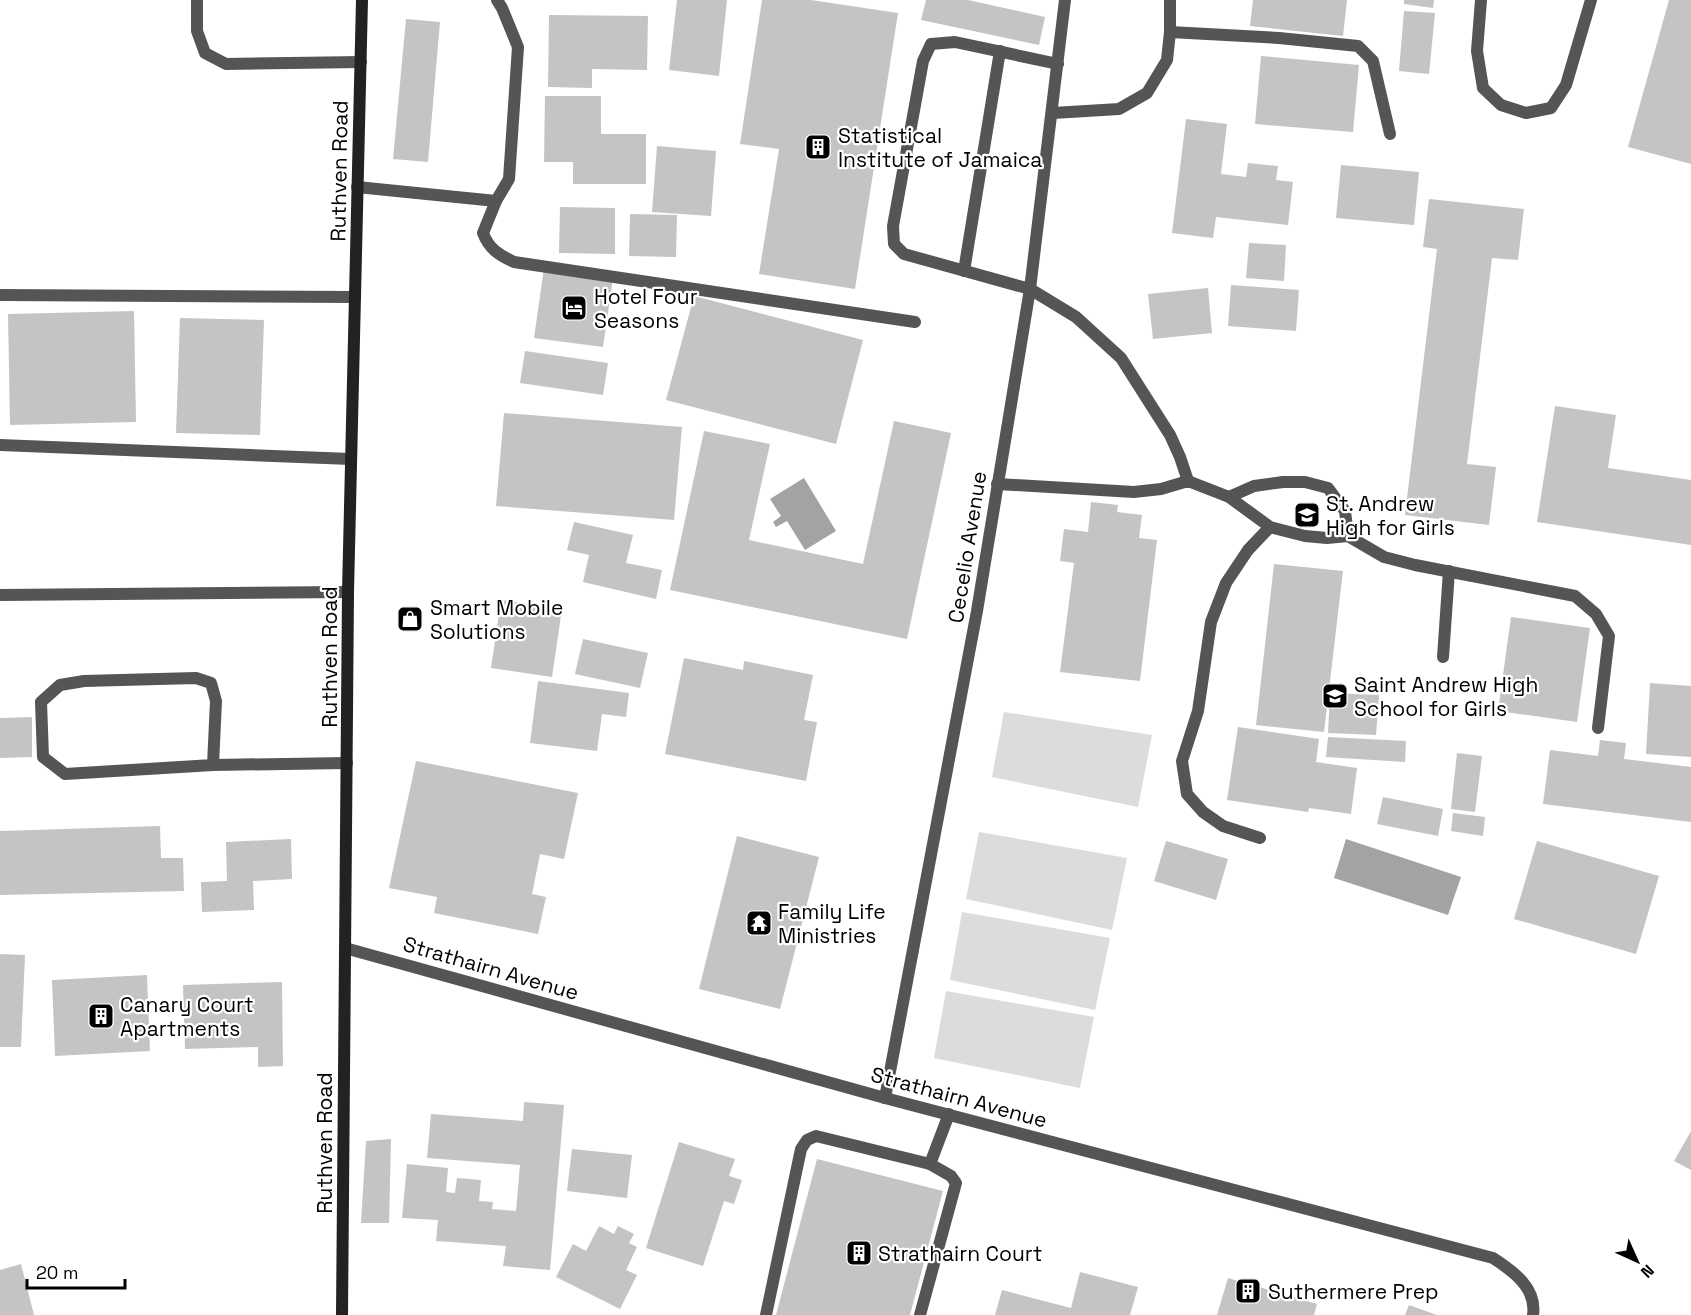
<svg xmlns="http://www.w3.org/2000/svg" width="1691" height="1315" font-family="'Space Grotesk',sans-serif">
<rect width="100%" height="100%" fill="#fff"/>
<g fill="#dcdcdc">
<path d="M 1004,712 L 1152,735 L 1138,807 L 992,777 Z"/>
<path d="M 979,832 L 1127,858 L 1112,930 L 966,899 Z"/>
<path d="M 962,912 L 1110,938 L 1095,1010 L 950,980 Z"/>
<path d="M 946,991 L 1094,1017 L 1080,1088 L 934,1058 Z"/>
</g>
<g fill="#a3a3a3">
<path d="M 804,478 L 836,531 L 805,550 L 787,521 L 776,527 L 773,522 L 781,516 L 770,499 Z"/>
<path d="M 1346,839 L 1461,877 L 1448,915 L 1334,878 Z"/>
</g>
<g fill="#c4c4c4">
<path d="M 677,0 L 727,0 L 719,76 L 669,70 Z"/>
<path d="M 762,0 L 811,0 L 898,13 L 855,289 L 759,274 L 779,149 L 740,144 Z"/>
<path d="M 926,0 L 968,0 L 1045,17 L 1039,45 L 921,20 Z"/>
<path d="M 1253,0 L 1347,0 L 1343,36 L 1250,26 Z"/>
<path d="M 1404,0 L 1434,0 L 1433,8 L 1404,4 Z"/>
<path d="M 1669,0 L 1691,0 L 1691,164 L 1628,147 Z"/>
<path d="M 1404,11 L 1435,13 L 1429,74 L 1399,71 Z"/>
<path d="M 549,15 L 648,16 L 647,70 L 592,69 L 592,88 L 548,87 Z"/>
<path d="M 406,19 L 440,22 L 428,162 L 393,159 Z"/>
<path d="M 1261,56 L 1359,65 L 1353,132 L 1255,124 Z"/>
<path d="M 545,96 L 601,96 L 601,134 L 646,134 L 646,184 L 573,184 L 573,162 L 544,162 Z"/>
<path d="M 1186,119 L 1227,124 L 1221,174 L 1246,177 L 1248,163 L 1278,166 L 1276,180 L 1293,182 L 1288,225 L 1216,217 L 1213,238 L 1172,233 Z"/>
<path d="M 657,146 L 716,151 L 711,216 L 652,212 Z"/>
<path d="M 1341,165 L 1419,172 L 1414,225 L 1336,218 Z"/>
<path d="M 1429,199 L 1524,209 L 1518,260 L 1492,258 L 1467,464 L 1496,467 L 1489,525 L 1405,515 L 1437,249 L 1423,247 Z"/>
<path d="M 560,207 L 615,208 L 615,254 L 559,253 Z"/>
<path d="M 630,214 L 677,215 L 676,257 L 629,256 Z"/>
<path d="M 1249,243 L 1286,245 L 1284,281 L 1246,278 Z"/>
<path d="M 544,268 L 613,278 L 603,347 L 534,338 Z"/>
<path d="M 1231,285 L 1299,290 L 1296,331 L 1228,326 Z"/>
<path d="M 1208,288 L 1212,333 L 1153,339 L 1148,294 Z"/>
<path d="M 694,296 L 863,340 L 836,444 L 666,400 Z"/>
<path d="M 134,311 L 136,422 L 10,425 L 8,314 Z"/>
<path d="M 180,318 L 264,320 L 260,435 L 176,433 Z"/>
<path d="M 525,351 L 608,363 L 603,395 L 520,383 Z"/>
<path d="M 1555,406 L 1616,415 L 1608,468 L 1691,480 L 1691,545 L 1537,522 Z"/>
<path d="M 504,413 L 682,427 L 674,520 L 496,506 Z"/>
<path d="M 894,421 L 951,433 L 907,639 L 670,590 L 704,431 L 770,444 L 749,540 L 863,564 Z"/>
<path d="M 1091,502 L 1118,505 L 1117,512 L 1142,515 L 1139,538 L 1157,540 L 1140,681 L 1060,672 L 1074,563 L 1060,561 L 1064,529 L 1088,532 Z"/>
<path d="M 574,522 L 633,535 L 626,563 L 662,570 L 656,599 L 583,582 L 589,555 L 567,550 Z"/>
<path d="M 1274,564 L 1343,571 L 1324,732 L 1256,725 Z"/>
<path d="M 501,600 L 562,609 L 552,677 L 491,668 Z"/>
<path d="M 1511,617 L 1590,628 L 1577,722 L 1498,711 Z"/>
<path d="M 583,639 L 648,653 L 640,688 L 575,674 Z"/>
<path d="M 684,658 L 743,670 L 744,661 L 813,675 L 804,720 L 817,722 L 806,781 L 665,754 Z"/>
<path d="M 538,681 L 629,693 L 626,717 L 602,714 L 597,751 L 530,743 Z"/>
<path d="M 1650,683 L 1691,686 L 1691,757 L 1646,754 Z"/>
<path d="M 1330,693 L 1379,695 L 1376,735 L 1328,733 Z"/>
<path d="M 32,717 L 32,757 L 0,758 L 0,718 Z"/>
<path d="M 1238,727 L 1319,739 L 1316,762 L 1357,768 L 1351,814 L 1309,808 L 1308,812 L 1227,800 Z"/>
<path d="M 1328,737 L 1406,741 L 1405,762 L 1326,757 Z"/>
<path d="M 1600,740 L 1626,743 L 1624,759 L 1691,767 L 1691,822 L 1543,804 L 1550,750 L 1598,756 Z"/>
<path d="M 1457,753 L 1482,756 L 1475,812 L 1451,809 Z"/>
<path d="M 416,761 L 578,793 L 564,859 L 540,854 L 532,894 L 546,897 L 538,934 L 434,913 L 437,897 L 389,888 Z"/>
<path d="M 1383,797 L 1443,809 L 1438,836 L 1377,824 Z"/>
<path d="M 1453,813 L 1485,817 L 1483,836 L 1451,831 Z"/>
<path d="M 160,826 L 161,858 L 183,858 L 184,891 L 0,895 L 0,831 Z"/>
<path d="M 737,836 L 819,857 L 780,1009 L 699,989 Z"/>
<path d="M 291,839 L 292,879 L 253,881 L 254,910 L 202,912 L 201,882 L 227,881 L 226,842 Z"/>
<path d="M 1166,841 L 1228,859 L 1216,900 L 1154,881 Z"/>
<path d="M 1537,841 L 1659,876 L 1636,954 L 1514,919 Z"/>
<path d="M 0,954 L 25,955 L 21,1047 L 0,1047 Z"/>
<path d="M 147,975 L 150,1051 L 55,1056 L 52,980 Z"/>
<path d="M 282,982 L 283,1066 L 258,1067 L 258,1047 L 185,1049 L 183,985 Z"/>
<path d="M 524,1102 L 564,1105 L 550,1270 L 503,1266 L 506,1246 L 436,1241 L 438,1220 L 402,1218 L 407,1164 L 448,1168 L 446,1192 L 455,1193 L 457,1178 L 481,1180 L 479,1201 L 493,1202 L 492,1209 L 516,1211 L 520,1165 L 427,1158 L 431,1114 L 523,1121 Z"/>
<path d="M 1691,1131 L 1691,1170 L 1674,1161 Z"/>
<path d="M 391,1139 L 389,1223 L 361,1223 L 366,1141 Z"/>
<path d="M 679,1142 L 735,1159 L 729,1176 L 742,1180 L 734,1204 L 724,1201 L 703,1266 L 646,1248 Z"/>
<path d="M 572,1149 L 632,1155 L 627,1198 L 567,1191 Z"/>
<path d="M 817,1159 L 943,1191 L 910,1315 L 776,1315 Z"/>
<path d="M 599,1226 L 614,1234 L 618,1226 L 634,1234 L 629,1243 L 637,1247 L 626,1270 L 637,1275 L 620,1309 L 556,1277 L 573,1244 L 586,1251 Z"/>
<path d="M 21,1264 L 34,1315 L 0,1315 L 0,1270 Z"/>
<path d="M 1080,1272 L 1138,1287 L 1130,1315 L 995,1315 L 1002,1290 L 1071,1308 Z"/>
<path d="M 1228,1278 L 1317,1304 L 1314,1315 L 1217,1315 Z"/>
<path d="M 1409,1305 L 1437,1315 L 1405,1315 Z"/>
</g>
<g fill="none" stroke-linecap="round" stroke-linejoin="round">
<g stroke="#555" stroke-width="12">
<path d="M 197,0 L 197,31 L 205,53 L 226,64 L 361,62"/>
<path d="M 1481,0 L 1477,51 L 1483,88 L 1501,105 L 1526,113 L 1551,108 L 1566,85 L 1591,0"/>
<path d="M 1170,32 L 1279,38 L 1358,46 L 1373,61 L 1390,134"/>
<path d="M 1058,64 L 955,42 L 931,44 L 923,61 L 893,226 L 894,244 L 904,254 L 1030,289 L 1076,317 L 1121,358 L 1170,435 L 1180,457 L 1188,481"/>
<path d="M 1053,113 L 1119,109 L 1147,93 L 1167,60 L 1170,32 L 1170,0"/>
<path d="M 357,187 L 496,201 L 509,179 L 518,47 L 502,8 L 497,0"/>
<path d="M 496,201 L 483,233 C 489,249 499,255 514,262 L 915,322"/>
<path d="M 964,271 L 1000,51"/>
<path d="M 0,295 L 355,297"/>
<path d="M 0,445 L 351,459"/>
<path d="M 997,484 L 1134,492 L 1161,489 L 1188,481 L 1229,497 L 1270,527 L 1305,536 L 1327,538 L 1348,536 L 1384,557 L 1415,565 L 1575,596 L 1596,614 L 1609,636 L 1598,728"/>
<path d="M 1229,497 L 1254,486 L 1283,482 L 1305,482 L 1328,488 L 1345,511 L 1348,536"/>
<path d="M 1443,657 L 1449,571"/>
<path d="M 213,765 L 216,701 L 211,683 L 196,678 L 84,681 L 60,685 L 41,702 L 43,757 L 65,774 L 213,765 L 347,763"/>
<path d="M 1260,838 L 1223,826 L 1203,812 L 1187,794 L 1182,761 L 1198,711 L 1211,622 L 1226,583 L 1248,550 L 1270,527"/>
<path d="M 766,1315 L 801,1149 L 807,1140 L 816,1136 L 930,1164"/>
<path d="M 920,1315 L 956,1183 L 951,1176 L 930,1164 L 949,1114"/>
</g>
<g stroke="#555" stroke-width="12">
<path d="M 0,595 L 348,592"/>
<path d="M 345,948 L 885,1098 L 1493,1258 C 1513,1271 1537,1288 1533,1315"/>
<path d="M 885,1098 L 977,611 L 1030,289 L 1065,0"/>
</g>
<path stroke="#222" stroke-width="12" d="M 342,1315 L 348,592 L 362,0"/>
</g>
<defs>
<g id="building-square" transform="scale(1.35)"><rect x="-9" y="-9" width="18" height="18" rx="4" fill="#000" stroke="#fff"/><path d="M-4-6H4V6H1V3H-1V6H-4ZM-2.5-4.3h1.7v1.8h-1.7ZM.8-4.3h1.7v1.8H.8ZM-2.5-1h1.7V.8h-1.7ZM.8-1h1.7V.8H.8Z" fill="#fff"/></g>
<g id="hotel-square" transform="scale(1.35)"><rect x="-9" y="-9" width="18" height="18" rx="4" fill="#000" stroke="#fff"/><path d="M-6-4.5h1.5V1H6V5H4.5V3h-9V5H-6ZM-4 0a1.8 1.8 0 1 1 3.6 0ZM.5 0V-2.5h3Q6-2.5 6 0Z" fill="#fff"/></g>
<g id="school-square" transform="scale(1.35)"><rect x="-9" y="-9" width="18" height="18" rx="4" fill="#000" stroke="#fff"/><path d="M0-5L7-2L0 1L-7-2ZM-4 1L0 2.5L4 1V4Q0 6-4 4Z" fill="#fff"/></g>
<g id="shop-square" transform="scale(1.35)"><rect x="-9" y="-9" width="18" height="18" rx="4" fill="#000" stroke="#fff"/><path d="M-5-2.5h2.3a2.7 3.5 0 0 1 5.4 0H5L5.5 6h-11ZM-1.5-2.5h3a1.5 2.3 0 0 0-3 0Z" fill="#fff"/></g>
<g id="temple-square" transform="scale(1.35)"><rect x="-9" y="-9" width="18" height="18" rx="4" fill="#000" stroke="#fff"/><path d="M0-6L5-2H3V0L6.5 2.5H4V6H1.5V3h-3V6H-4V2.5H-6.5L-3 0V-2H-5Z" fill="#fff"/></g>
</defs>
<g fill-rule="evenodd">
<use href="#building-square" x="818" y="147"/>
<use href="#hotel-square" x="574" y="308"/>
<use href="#school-square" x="1307" y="515"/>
<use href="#shop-square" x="410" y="619"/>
<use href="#school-square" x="1335" y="696"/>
<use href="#temple-square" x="759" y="923"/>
<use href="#building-square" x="101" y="1016"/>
<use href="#building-square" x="859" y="1253"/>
<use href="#building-square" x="1248" y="1291"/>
</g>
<g text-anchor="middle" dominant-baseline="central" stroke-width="4.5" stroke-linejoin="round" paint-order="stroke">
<g font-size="21" fill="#000" stroke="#fff" text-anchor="start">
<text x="838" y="135">Statistical<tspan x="838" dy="24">Institute of Jamaica</tspan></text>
<text x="594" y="296">Hotel Four<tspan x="594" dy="24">Seasons</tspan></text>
<text x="1326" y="503">St. Andrew<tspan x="1326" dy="24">High for Girls</tspan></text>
<text x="430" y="607">Smart Mobile<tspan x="430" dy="24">Solutions</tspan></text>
<text x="1354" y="684">Saint Andrew High<tspan x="1354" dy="24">School for Girls</tspan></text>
<text x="778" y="911">Family Life<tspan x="778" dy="24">Ministries</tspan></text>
<text x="120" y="1004">Canary Court<tspan x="120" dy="24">Apartments</tspan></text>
<text x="878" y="1253">Strathairn Court</text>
<text x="1268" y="1291">Suthermere Prep</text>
</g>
<g font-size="21" fill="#000" stroke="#fff">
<text transform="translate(339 171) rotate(-89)">Ruthven Road</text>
<text transform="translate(967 547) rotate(-81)">Cecelio Avenue</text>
<text transform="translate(329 657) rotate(-90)">Ruthven Road</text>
<text transform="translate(491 968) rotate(16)">Strathairn Avenue</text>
<text transform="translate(959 1097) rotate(15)">Strathairn Avenue</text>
<text transform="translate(324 1143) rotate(-90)">Ruthven Road</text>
</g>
</g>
<g transform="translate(1637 1261) rotate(135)" stroke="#ffffff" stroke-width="4.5" paint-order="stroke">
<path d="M0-4.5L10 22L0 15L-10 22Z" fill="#000000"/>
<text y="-9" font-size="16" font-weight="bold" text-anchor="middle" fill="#000000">N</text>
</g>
<path d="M27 1279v9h98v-9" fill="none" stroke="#000000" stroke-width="3"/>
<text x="36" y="1279" font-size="18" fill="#000000" stroke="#ffffff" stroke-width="4.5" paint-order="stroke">20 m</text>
</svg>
